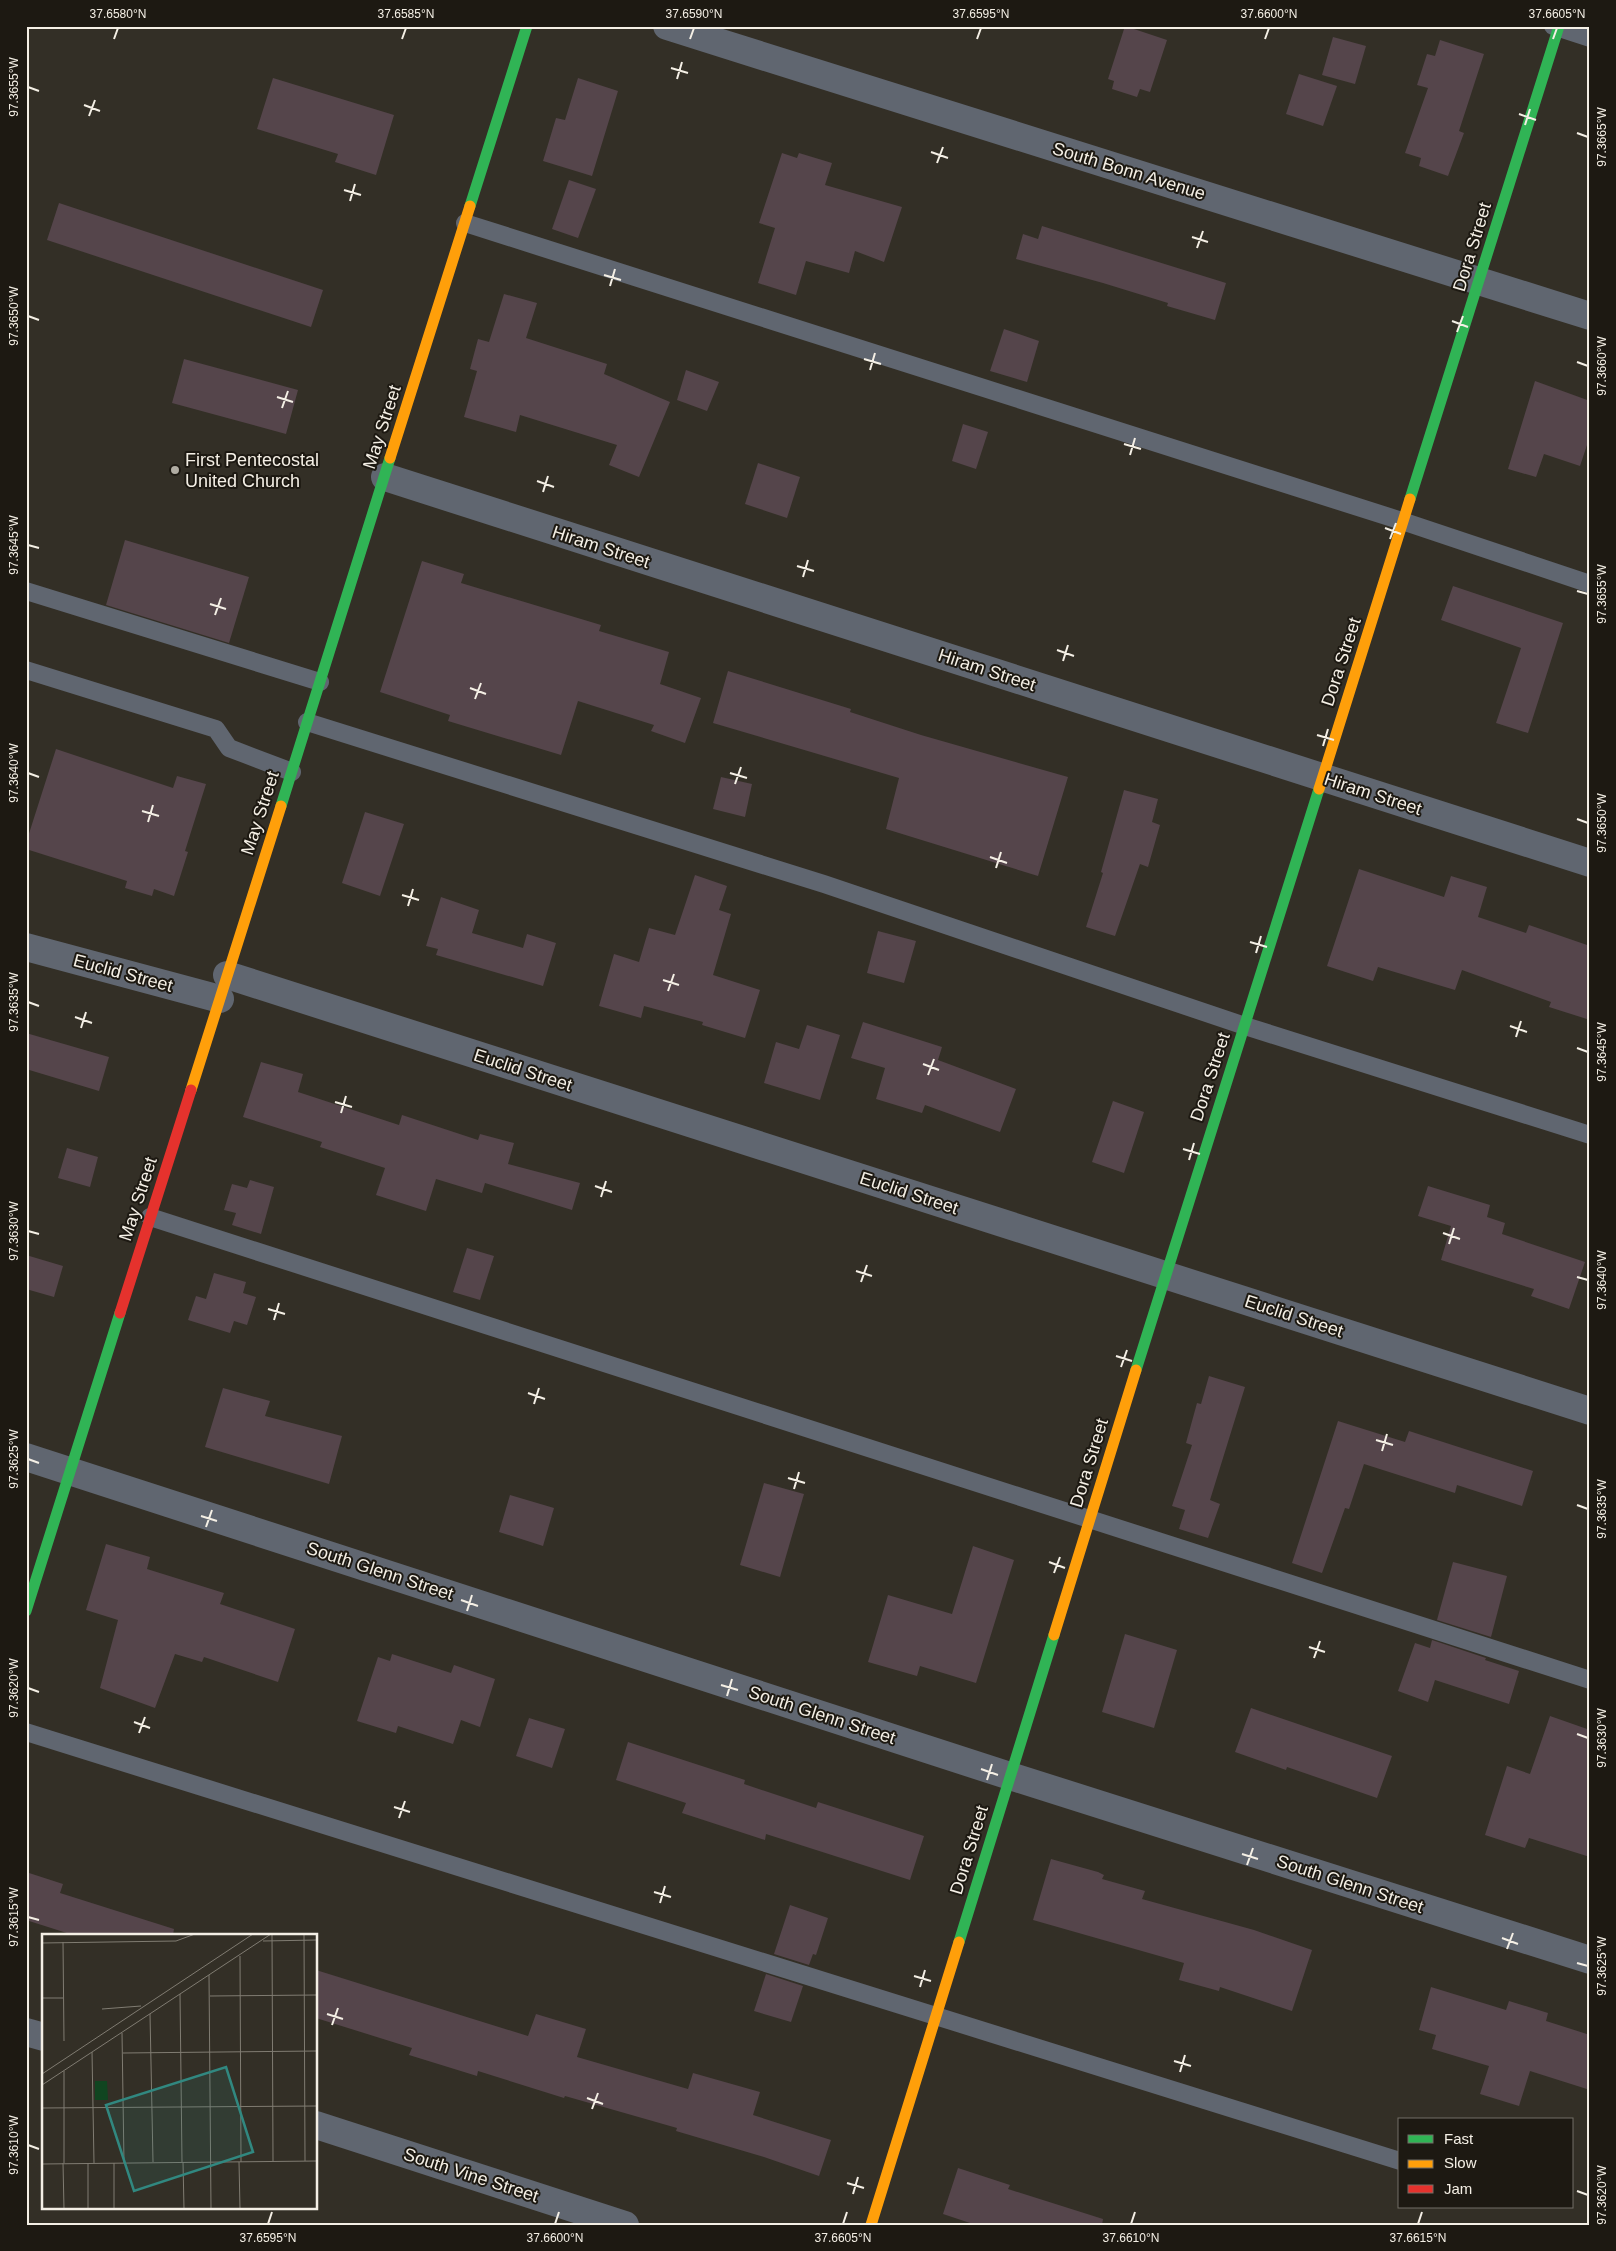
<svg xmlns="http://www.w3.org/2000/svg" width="1616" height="2251" font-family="Helvetica,sans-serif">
<rect width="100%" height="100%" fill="#332f26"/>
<g fill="#55454b">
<path d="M 1125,26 L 1167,40 L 1150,92 L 1140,89 L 1137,97 L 1112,89 L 1114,81 L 1108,79 Z"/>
<path d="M 1333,37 L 1366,46 L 1355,84 L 1322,75 Z"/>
<path d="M 1440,40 L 1484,54 L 1459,131 L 1464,133 L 1448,176 L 1419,166 L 1421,158 L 1405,153 L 1428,88 L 1417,85 L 1427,54 L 1435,56 Z"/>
<path d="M 1299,74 L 1337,86 L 1323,126 L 1286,114 Z"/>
<path d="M 273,78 L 394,115 L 376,175 L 335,162 L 338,154 L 257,129 Z"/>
<path d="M 578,78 L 618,91 L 592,176 L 543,161 L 556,118 L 565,120 Z"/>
<path d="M 782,153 L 797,158 L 799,153 L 832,163 L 825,185 L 902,207 L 884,262 L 855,251 L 849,273 L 806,261 L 796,295 L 758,283 L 775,228 L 759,223 Z"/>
<path d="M 569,180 L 596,189 L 578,238 L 552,229 Z"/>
<path d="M 59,203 L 323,290 L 311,327 L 47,240 Z"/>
<path d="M 1042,226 L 1226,283 L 1215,320 L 1167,306 L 1168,303 L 1103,283 L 1016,259 L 1023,234 L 1038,239 Z"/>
<path d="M 504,294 L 537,303 L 526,338 L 607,364 L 604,374 L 670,402 L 639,477 L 609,465 L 617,445 L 520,415 L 516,432 L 464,417 L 477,371 L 470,369 L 478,339 L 489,342 Z"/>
<path d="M 1004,329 L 1039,341 L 1027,382 L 990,371 Z"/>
<path d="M 184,359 L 298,390 L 286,434 L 172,403 Z"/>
<path d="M 686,370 L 719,382 L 707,411 L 677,400 Z"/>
<path d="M 1535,381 L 1590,401 L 1590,436 L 1580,466 L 1544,454 L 1536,477 L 1508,469 Z"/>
<path d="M 963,424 L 988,432 L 976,469 L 952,461 Z"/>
<path d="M 758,463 L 800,477 L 787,518 L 745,504 Z"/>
<path d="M 125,540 L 249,577 L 229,643 L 106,605 Z"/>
<path d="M 422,561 L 464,574 L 461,583 L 601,625 L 599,631 L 669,652 L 660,684 L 701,698 L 685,743 L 651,731 L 654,725 L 578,701 L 561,755 L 448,721 L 450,715 L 380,692 Z"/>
<path d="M 1453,586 L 1563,623 L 1528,733 L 1496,723 L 1521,648 L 1441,620 Z"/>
<path d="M 728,671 L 851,709 L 850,712 L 921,735 L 1068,777 L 1038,876 L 886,829 L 899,778 L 713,723 Z"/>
<path d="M 56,749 L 173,788 L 177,776 L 206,784 L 185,851 L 188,852 L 174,896 L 154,889 L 152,896 L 125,888 L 127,881 L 26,849 L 26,843 Z"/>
<path d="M 721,777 L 752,784 L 745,817 L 713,809 Z"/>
<path d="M 1124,790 L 1158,799 L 1152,822 L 1160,825 L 1148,867 L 1140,864 L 1115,936 L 1086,927 L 1103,873 L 1101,872 Z"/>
<path d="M 365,812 L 404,824 L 380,896 L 342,883 Z"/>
<path d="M 1359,869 L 1444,897 L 1451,876 L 1487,887 L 1478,917 L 1526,933 L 1529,925 L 1590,946 L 1590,1020 L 1549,1007 L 1551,1002 L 1462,970 L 1455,990 L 1378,967 L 1373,981 L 1327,966 Z"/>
<path d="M 695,875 L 727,886 L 719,910 L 731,914 L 713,975 L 760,990 L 745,1038 L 702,1025 L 703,1022 L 644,1006 L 641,1018 L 599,1006 L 614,954 L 639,962 L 649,928 L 675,935 Z"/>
<path d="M 441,897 L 479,910 L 472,933 L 523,948 L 527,934 L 556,943 L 543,986 L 436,955 L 438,949 L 426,946 Z"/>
<path d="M 878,931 L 916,941 L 904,983 L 867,973 Z"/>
<path d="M 863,1022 L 942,1047 L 938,1060 L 1016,1089 L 1000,1132 L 925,1105 L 922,1113 L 876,1099 L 885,1068 L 851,1058 Z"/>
<path d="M 807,1025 L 840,1035 L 820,1100 L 764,1083 L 776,1042 L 799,1049 Z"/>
<path d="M 26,1033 L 109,1057 L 99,1091 L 26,1069 Z"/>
<path d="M 261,1062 L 303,1074 L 298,1092 L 399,1125 L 402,1115 L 478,1140 L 480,1134 L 514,1143 L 508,1164 L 580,1183 L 572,1210 L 485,1183 L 482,1193 L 436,1179 L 426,1211 L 376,1195 L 385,1168 L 320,1147 L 322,1142 L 243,1117 Z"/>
<path d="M 1113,1101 L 1144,1112 L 1124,1173 L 1092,1162 Z"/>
<path d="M 67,1148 L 98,1157 L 90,1187 L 58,1178 Z"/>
<path d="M 250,1180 L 274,1187 L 261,1234 L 232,1225 L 236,1213 L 224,1210 L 232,1184 L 247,1188 Z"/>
<path d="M 1428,1186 L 1490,1205 L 1487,1217 L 1505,1223 L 1502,1234 L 1585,1262 L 1569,1309 L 1531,1296 L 1534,1289 L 1441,1260 L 1451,1226 L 1418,1216 Z"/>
<path d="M 467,1248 L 494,1256 L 480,1300 L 453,1292 Z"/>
<path d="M 26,1255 L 63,1266 L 54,1297 L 26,1289 Z"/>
<path d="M 214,1273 L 246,1282 L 243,1293 L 256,1297 L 247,1325 L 234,1321 L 230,1333 L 188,1320 L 196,1296 L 206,1299 Z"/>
<path d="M 1209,1376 L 1245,1387 L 1210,1500 L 1220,1504 L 1208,1538 L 1179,1529 L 1185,1510 L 1172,1506 L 1192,1445 L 1186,1443 L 1197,1403 L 1201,1404 Z"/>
<path d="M 223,1388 L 270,1401 L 265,1416 L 342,1436 L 329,1484 L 205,1447 Z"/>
<path d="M 1338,1421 L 1405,1442 L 1409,1431 L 1533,1471 L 1522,1506 L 1457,1485 L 1455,1493 L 1364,1464 L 1349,1509 L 1345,1508 L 1322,1573 L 1292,1563 Z"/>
<path d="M 764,1483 L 804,1494 L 780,1577 L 740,1565 Z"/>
<path d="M 510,1495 L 554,1508 L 543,1546 L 499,1532 Z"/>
<path d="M 106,1544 L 150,1557 L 147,1569 L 224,1593 L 220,1604 L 295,1629 L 278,1682 L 204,1657 L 202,1662 L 175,1654 L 155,1708 L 100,1688 L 118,1620 L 86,1610 Z"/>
<path d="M 973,1546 L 1014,1560 L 976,1683 L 920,1666 L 917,1676 L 868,1662 L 888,1595 L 952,1614 Z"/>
<path d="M 1453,1562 L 1507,1576 L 1491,1637 L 1437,1620 Z"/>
<path d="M 1125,1634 L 1177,1650 L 1154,1728 L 1102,1712 Z"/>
<path d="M 1432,1640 L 1486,1658 L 1485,1660 L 1519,1671 L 1509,1704 L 1435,1680 L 1428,1702 L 1398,1691 L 1415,1643 L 1430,1648 Z"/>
<path d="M 392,1654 L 451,1673 L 454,1665 L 495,1679 L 480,1727 L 461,1720 L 453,1744 L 398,1726 L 396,1733 L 357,1721 L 378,1657 L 390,1661 Z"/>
<path d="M 1251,1708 L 1392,1756 L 1377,1798 L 1287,1767 L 1286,1770 L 1235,1752 Z"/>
<path d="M 1550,1716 L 1590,1730 L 1590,1857 L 1529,1838 L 1525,1848 L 1485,1835 L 1507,1766 L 1530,1774 Z"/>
<path d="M 529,1718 L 565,1729 L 552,1768 L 516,1756 Z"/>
<path d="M 628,1742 L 745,1780 L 744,1784 L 816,1808 L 818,1802 L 924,1836 L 910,1880 L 766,1834 L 765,1840 L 682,1813 L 686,1803 L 616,1780 Z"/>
<path d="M 1051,1859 L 1098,1872 L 1104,1875 L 1102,1879 L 1145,1891 L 1142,1899 L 1254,1930 L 1312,1950 L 1292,2011 L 1220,1987 L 1219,1991 L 1179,1980 L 1184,1963 L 1033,1920 Z"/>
<path d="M 26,1872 L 63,1884 L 60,1893 L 174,1929 L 173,1935 L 73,1935 L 26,1920 Z"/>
<path d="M 790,1905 L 828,1918 L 816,1955 L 813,1954 L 809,1965 L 774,1954 Z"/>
<path d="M 316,1970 L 528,2036 L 536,2014 L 586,2029 L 577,2057 L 688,2089 L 693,2073 L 760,2092 L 753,2115 L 831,2140 L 819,2176 L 764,2157 L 676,2131 L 677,2128 L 565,2096 L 564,2098 L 478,2071 L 477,2076 L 409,2055 L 412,2048 L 316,2018 Z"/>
<path d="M 766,1974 L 803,1986 L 791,2022 L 754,2011 Z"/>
<path d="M 1431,1987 L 1506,2010 L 1509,2001 L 1548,2013 L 1546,2021 L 1590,2035 L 1590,2090 L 1530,2071 L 1519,2106 L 1480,2094 L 1489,2066 L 1432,2049 L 1436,2035 L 1419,2030 Z"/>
<path d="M 958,2168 L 1010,2185 L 1008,2189 L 1103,2219 L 1102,2225 L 976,2225 L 943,2214 Z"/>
</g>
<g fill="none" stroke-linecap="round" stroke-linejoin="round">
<g stroke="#606670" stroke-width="18">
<path d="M 1553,26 L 1590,38"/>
<path d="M 465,223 L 1405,522 L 1590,584"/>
<path d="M 26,591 L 320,682"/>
<path d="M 26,670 L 216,729 L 229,748 L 292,772"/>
<path d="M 307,722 L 824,884 L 1245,1026 L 1590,1135"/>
<path d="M 150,1217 L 1590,1680"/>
<path d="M 26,1732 L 1400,2161"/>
</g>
<g stroke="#606670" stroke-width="28">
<path d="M 667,26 L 1590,316"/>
<path d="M 385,477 L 1590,863"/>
<path d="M 26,947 L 220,999"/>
<path d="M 227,975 L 1590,1411"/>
<path d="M 26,1457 L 1010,1776 L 1590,1960"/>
<path d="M 26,2032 L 44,2037"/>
<path d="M 316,2125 L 625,2225"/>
</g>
<g stroke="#30b455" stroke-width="11">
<path d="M 470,206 L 527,26"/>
<path d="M 1410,499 L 1559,26"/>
<path d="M 281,806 L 390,458"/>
<path d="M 1136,1370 L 1319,789"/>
<path d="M 26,1611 L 120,1313"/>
<path d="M 959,1942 L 1054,1635"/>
</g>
<g stroke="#ff9f0a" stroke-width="11">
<path d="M 390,458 L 470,206"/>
<path d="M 1319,789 L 1410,499"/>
<path d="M 191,1090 L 281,806"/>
<path d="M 1054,1635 L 1136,1370"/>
<path d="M 871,2225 L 959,1942"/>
</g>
<path stroke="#e5322d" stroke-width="11" d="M 120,1313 L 191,1090"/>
</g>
<path fill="none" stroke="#f4efe5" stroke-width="2" d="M 114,39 L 118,28M 402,39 L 406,28M 690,39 L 694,28M 977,39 L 981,28M 1265,39 L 1269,28M 1553,39 L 1557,28M 671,68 L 688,73M 677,79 L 682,62M 28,87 L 39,91M 84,105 L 100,111M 1519,114 L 1536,120M 89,116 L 95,100M 1525,125 L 1530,109M 1577,133 L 1588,137M 931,152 L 948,158M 937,163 L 943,147M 344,190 L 361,195M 350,201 L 355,184M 1192,237 L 1208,242M 1197,248 L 1203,231M 604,275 L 621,280M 610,286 L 615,269M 28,316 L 39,320M 1452,321 L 1468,327M 1457,332 L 1463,316M 864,359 L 881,364M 1577,362 L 1588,366M 870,370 L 875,353M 277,397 L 293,402M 282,408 L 288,391M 1124,444 L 1141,449M 1130,455 L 1135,438M 537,481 L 554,487M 543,492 L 548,476M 1385,528 L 1401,534M 1390,539 L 1396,523M 28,545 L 39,548M 797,566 L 814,571M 803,577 L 808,560M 1577,591 L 1588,594M 210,604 L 226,609M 215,615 L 221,598M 1057,650 L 1074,656M 1063,661 L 1068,645M 470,688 L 486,694M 475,699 L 481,683M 1317,735 L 1334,740M 1323,746 L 1328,729M 28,773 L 39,777M 730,773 L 747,778M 735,784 L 741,767M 142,811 L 159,816M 1577,819 L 1588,823M 148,822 L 153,805M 990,857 L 1007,863M 996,868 L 1001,852M 402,895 L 419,900M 408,906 L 413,889M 1250,942 L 1267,947M 1256,953 L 1261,936M 663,980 L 679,985M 668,991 L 674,974M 28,1002 L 39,1006M 75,1017 L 92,1023M 1510,1026 L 1527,1032M 81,1028 L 86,1012M 1516,1037 L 1521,1021M 1577,1048 L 1588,1052M 923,1064 L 939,1070M 928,1075 L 934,1059M 335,1102 L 352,1107M 341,1113 L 346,1096M 1183,1149 L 1200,1154M 1189,1160 L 1194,1143M 595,1186 L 612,1192M 601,1197 L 606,1181M 28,1231 L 39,1234M 1443,1233 L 1460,1239M 1449,1244 L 1454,1228M 856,1271 L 872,1276M 1577,1277 L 1588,1280M 861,1282 L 867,1265M 268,1309 L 285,1314M 274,1320 L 279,1303M 1116,1356 L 1132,1361M 1121,1367 L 1127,1350M 528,1393 L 545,1399M 534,1404 L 539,1388M 1376,1440 L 1393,1445M 1382,1451 L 1387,1434M 28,1459 L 39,1463M 788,1478 L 805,1483M 794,1489 L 799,1472M 1577,1505 L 1588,1509M 201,1516 L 217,1521M 206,1527 L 212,1510M 1049,1562 L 1065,1568M 1054,1573 L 1060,1557M 461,1600 L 478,1606M 467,1611 L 472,1595M 1309,1647 L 1325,1652M 1314,1658 L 1320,1641M 721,1685 L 738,1690M 28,1688 L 39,1692M 727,1696 L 732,1679M 134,1722 L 150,1728M 139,1733 L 145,1717M 1577,1734 L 1588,1738M 981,1769 L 998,1775M 987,1780 L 992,1764M 394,1807 L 410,1812M 399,1818 L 405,1801M 1242,1854 L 1258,1859M 1247,1865 L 1253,1848M 654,1892 L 671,1897M 660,1903 L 665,1886M 28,1917 L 39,1920M 1502,1938 L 1518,1944M 1507,1949 L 1513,1933M 1577,1963 L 1588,1966M 914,1976 L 931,1981M 920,1987 L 925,1970M 327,2014 L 343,2019M 332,2025 L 338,2008M 1174,2061 L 1191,2066M 1180,2072 L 1185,2055M 587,2098 L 603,2104M 592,2109 L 598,2093M 28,2145 L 39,2149M 847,2183 L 864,2188M 1577,2191 L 1588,2195M 853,2194 L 858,2177M 268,2224 L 272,2212M 555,2224 L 559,2212M 843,2224 L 847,2212M 1131,2224 L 1135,2212M 1418,2224 L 1422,2212"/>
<circle fill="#b0aca2" stroke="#1d1912" stroke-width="2" cx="175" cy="470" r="5"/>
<g text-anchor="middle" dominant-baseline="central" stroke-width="4" stroke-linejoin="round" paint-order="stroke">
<g font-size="18" fill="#f4efe5" stroke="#1d1912">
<text transform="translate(1129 171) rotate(17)">South Bonn Avenue</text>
<text transform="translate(1472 247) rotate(-73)">Dora Street</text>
<text transform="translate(382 427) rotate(-72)">May Street</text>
<text transform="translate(601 547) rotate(18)">Hiram Street</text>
<text transform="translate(1341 662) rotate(-72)">Dora Street</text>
<text transform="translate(987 670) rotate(18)">Hiram Street</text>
<text transform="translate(1373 794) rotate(18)">Hiram Street</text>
<text transform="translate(260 813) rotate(-72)">May Street</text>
<text transform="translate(123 973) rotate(15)">Euclid Street</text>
<text transform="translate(523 1070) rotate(18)">Euclid Street</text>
<text transform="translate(1210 1077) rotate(-72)">Dora Street</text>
<text transform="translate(909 1193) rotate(18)">Euclid Street</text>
<text transform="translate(138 1199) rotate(-72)">May Street</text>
<text transform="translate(1294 1316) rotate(18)">Euclid Street</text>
<text transform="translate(1089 1463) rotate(-73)">Dora Street</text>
<text transform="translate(380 1571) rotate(18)">South Glenn Street</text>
<text transform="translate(822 1715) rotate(18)">South Glenn Street</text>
<text transform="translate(969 1850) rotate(-73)">Dora Street</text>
<text transform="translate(1350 1884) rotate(18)">South Glenn Street</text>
<text transform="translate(471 2175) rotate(18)">South Vine Street</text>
</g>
<g font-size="18" fill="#f4efe5" stroke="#1d1912" text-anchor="start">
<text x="185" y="460">First Pentecostal<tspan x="185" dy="21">United Church</tspan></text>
</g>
</g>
<g transform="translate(42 1934)">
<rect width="275" height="275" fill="#332f26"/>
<path d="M 53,147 L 65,147 L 66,166 L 53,166 Z" fill="#104520"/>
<path fill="none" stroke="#807c72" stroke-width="1" d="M 230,0 L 231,227M 262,0 L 263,227M 221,7 L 275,6M 21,8 L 22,107M 0,9 L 134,7 L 153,0M 198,22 L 199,228M 167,41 L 169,275M 138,60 L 140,228M 168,62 L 275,61M 0,64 L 21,64M 60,75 L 99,72M 108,80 L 111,228M 80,99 L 82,229M 50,118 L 52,229M 81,119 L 275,117M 22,137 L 22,229M 0,140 L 211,0M 0,151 L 229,0M 0,174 L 275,172M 141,228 L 142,275M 197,228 L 198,275M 21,229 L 22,275M 46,229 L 46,275M 72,229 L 72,275M 0,230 L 275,227"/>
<path fill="#318880" fill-opacity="0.15" stroke="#318880" stroke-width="2.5" d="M 184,133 L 211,218 L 92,257 L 64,171 Z"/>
<rect width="275" height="275" fill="none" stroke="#f4efe5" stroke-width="2.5"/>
</g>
<rect width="1616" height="2251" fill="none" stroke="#1d1912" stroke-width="55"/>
<rect x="1398" y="2118" width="175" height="90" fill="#1d1912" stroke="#736f66"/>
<rect x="1408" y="2135" width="25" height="8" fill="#30b455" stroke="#736f66"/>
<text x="1444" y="2144" font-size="15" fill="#f4efe5">Fast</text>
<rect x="1408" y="2160" width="25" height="8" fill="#ff9f0a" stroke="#736f66"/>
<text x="1444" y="2168" font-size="15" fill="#f4efe5">Slow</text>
<rect x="1408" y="2185" width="25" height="8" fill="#e5322d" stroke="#736f66"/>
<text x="1444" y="2194" font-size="15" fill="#f4efe5">Jam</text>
<rect x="28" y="28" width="1560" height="2196" fill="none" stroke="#f4efe5" stroke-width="2"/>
<g font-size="12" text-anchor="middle" fill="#f4efe5">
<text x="118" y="18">37.6580°N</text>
<text x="406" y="18">37.6585°N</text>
<text x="694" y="18">37.6590°N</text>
<text x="981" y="18">37.6595°N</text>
<text x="1269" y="18">37.6600°N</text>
<text x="1557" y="18">37.6605°N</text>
<text transform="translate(14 87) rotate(-90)" y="4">97.3655°W</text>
<text transform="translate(1602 137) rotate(-90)" y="4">97.3665°W</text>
<text transform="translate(14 316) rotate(-90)" y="4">97.3650°W</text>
<text transform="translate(1602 366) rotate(-90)" y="4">97.3660°W</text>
<text transform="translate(14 545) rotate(-90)" y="4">97.3645°W</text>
<text transform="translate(1602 594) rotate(-90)" y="4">97.3655°W</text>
<text transform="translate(14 773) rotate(-90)" y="4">97.3640°W</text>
<text transform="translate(1602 823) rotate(-90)" y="4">97.3650°W</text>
<text transform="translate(14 1002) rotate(-90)" y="4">97.3635°W</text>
<text transform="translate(1602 1052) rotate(-90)" y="4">97.3645°W</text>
<text transform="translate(14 1231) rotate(-90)" y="4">97.3630°W</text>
<text transform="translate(1602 1280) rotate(-90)" y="4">97.3640°W</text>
<text transform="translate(14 1459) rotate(-90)" y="4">97.3625°W</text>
<text transform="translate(1602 1509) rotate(-90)" y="4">97.3635°W</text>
<text transform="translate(14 1688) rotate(-90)" y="4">97.3620°W</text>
<text transform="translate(1602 1738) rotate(-90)" y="4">97.3630°W</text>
<text transform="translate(14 1917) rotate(-90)" y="4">97.3615°W</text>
<text transform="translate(1602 1966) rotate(-90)" y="4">97.3625°W</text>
<text transform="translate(14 2145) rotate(-90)" y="4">97.3610°W</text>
<text transform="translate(1602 2195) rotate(-90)" y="4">97.3620°W</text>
<text x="268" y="2242">37.6595°N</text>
<text x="555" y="2242">37.6600°N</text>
<text x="843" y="2242">37.6605°N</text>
<text x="1131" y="2242">37.6610°N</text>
<text x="1418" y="2242">37.6615°N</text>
</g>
</svg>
